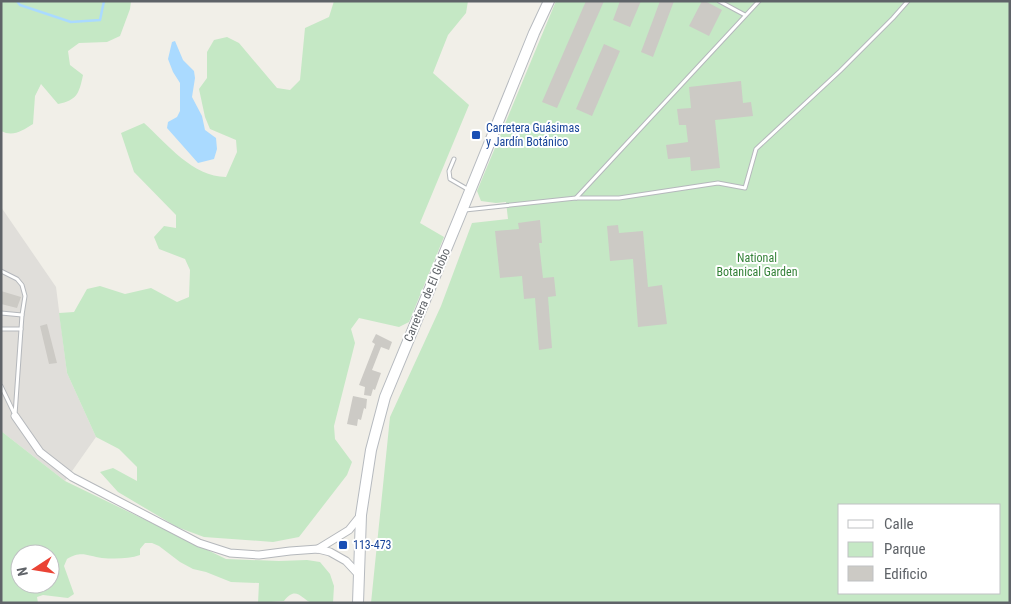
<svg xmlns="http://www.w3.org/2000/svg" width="1011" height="604" font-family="'Roboto Condensed',sans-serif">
<rect width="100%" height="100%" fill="#f1efe8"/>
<path fill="#e0deda" d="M 1,207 L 56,287 L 67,373 L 96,437 L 65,481 L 1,431 Z"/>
<g fill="#c5e8c5" fill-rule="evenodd">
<path d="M 1,1 L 131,1 L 130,9 L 120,36 L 107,42 L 79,43 L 68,51 L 70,65 L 83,75 C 79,94 77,100 58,104 L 41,84 L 35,96 L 33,124 C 22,131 13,137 1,131 Z"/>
<path d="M 334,1 L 468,1 L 466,13 L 448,35 L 433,73 L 469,105 L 420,223 L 444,237 L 409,322 L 399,327 L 359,318 L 351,329 L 355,343 L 334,426 L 335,439 L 352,462 L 347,475 L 299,537 L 273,542 L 204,537 L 177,527 L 118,492 L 100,472 L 113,468 L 137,481 L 137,467 L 119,449 L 96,437 L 67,373 L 59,313 L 74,312 L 87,289 L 100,286 L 125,294 L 151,288 L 177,302 L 189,297 L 190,270 L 185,259 L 159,249 L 154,237 L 164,226 L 176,228 L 176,215 L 134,172 L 121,133 L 144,123 C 167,144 193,177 226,177 L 237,152 L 236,140 L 210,129 L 205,117 L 199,89 L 207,78 L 207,52 L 214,40 L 227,37 L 239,43 L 277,88 L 290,90 L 300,80 L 305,28 L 329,17 Z"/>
<path d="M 556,1 L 1010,1 L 1010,603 L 371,603 L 390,417 L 441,306 L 472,223 L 508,219 L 506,202 L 496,203 L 481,201 L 477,191 ZM 840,505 L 1000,505 L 1000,593 L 840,593 Z"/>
<path d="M 1,431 L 65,481 L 226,559 L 279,561 L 307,560 L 320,562 L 330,574 L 334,586 L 333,603 C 327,603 318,604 312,603 C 301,599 296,585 284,601 L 258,603 L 259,583 L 231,582 L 206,572 L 193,569 L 180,562 L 159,546 L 152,543 L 145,543 L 140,549 L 140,555 C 129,559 114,559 102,558 C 88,556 81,550 67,559 L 64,566 L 74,594 L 68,598 L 43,595 L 37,597 L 38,603 L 1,603 ZM 20,554 L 50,554 L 50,584 L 20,584 Z"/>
</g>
<path fill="#aadaff" d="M 175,41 L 183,60 L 194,71 L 195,78 L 192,97 L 202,116 L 205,130 L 216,138 L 217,149 L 214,159 L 198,163 L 167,128 L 168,122 L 177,117 L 180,111 L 180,83 L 173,72 L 168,59 L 172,42 Z"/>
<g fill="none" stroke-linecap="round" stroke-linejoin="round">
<path stroke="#aadaff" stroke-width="2.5" d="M 17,1 L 20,5 L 71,22 L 100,20 L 104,1"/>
</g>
<g fill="#cccac5">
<path d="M 586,1 L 604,1 L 557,108 L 542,102 Z"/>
<path d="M 620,1 L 641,1 L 630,27 L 613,20 Z"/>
<path d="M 660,1 L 674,1 L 653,57 L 641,52 Z"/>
<path d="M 702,1 L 705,1 L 722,10 L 709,36 L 689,26 Z"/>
<path d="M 604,44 L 620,51 L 592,116 L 576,109 Z"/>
<path d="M 741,81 L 743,103 L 751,102 L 753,116 L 715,120 L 720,168 L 691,171 L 690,157 L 668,159 L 666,145 L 688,142 L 686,125 L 679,125 L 677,109 L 691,108 L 689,87 Z"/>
<path d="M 540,220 L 542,243 L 539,243 L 543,278 L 554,277 L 556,296 L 548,297 L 552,348 L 539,350 L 535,298 L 524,299 L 522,276 L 500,278 L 495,231 L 519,229 L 518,223 Z"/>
<path d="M 618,225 L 619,233 L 643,231 L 648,287 L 662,285 L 667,324 L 638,327 L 633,259 L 610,261 L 607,226 Z"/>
<path d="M 1,291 L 21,297 L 17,308 L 1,304 Z"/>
<path d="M 47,324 L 57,363 L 49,364 L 40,326 Z"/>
<path d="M 376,334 L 392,342 L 389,350 L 381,347 L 372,370 L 381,373 L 375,390 L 373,389 L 371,396 L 364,395 L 365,387 L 359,385 L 375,344 L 372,342 Z"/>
<path d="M 353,396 L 367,399 L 366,409 L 364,408 L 361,420 L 358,419 L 357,426 L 347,424 Z"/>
</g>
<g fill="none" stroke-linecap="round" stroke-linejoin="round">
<g stroke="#b5b8bc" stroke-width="5">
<g id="service">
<path d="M 719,1 L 745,15"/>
<path d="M 454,159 L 449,171 L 450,179 L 469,190"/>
<path d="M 576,198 L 759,1"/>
<path d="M 465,210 L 576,198 L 619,198 L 718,183 L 745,188 L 756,149 L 840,71 L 893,18 L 908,1"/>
<path d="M 1,271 L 17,279 L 22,285 L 25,296 L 22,315 L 15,415"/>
<path d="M 1,313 L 22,315"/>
<path d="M 1,329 L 21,329"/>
<path d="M 1,386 L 15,415"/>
</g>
</g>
<g stroke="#b5b8bc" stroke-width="9">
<g id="minor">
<path d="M 15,416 L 40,452 L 72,477 L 199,543 L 230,553 L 259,555 L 290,551 L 318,549 L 330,552 L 346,561 L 359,575"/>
<path d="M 318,549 L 349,530 L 361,515"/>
</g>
</g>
<g stroke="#b6babf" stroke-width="12">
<path id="secondary" d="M 358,603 L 361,515 L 371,450 L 385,397 L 459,218 L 534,33 L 549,1"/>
</g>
<use href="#service" stroke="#fff" stroke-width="3"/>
<use href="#minor" stroke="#fff" stroke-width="7"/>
<use href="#secondary" stroke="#fff" stroke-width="10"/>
</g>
<g fill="#1a4fb4" stroke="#fff" stroke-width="2">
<rect x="471" y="130" width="10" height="10" rx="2.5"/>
<rect x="338" y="540" width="10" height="10" rx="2.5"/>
</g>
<g text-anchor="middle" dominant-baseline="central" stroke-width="4" stroke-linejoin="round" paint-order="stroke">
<g font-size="12" fill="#164399" stroke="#fff" text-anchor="start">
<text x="486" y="128">Carretera Guásimas<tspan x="486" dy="14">y Jardín Botánico</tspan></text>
<text x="353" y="545">113-473</text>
</g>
<g font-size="12" fill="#348238" stroke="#fff">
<text x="757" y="258">National<tspan x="757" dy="14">Botanical Garden</tspan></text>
</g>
<g font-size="12" fill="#5f6368" stroke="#fff">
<text transform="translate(427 295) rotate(-67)">Carretera de El Globo</text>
</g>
</g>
<rect width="1011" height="604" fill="none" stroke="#5f6368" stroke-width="5"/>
<rect x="838" y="504" width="162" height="90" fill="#ffffff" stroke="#bfc1c3"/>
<rect x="848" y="520" width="25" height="8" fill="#ffffff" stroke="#bfc1c3"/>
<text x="884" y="529" font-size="15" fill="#5f6368">Calle</text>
<rect x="848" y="542" width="25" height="15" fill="#c5e8c5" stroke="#bfc1c3"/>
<text x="884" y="554" font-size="15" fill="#5f6368">Parque</text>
<rect x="848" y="566" width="25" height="15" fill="#cccac5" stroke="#bfc1c3"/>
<text x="884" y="579" font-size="15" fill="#5f6368">Edificio</text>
<g transform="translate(35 569) rotate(258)"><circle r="24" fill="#ffffff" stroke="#bfc1c3"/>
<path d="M0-4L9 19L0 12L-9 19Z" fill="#ea4335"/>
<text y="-8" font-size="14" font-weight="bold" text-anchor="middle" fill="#5f6368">N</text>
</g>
</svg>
